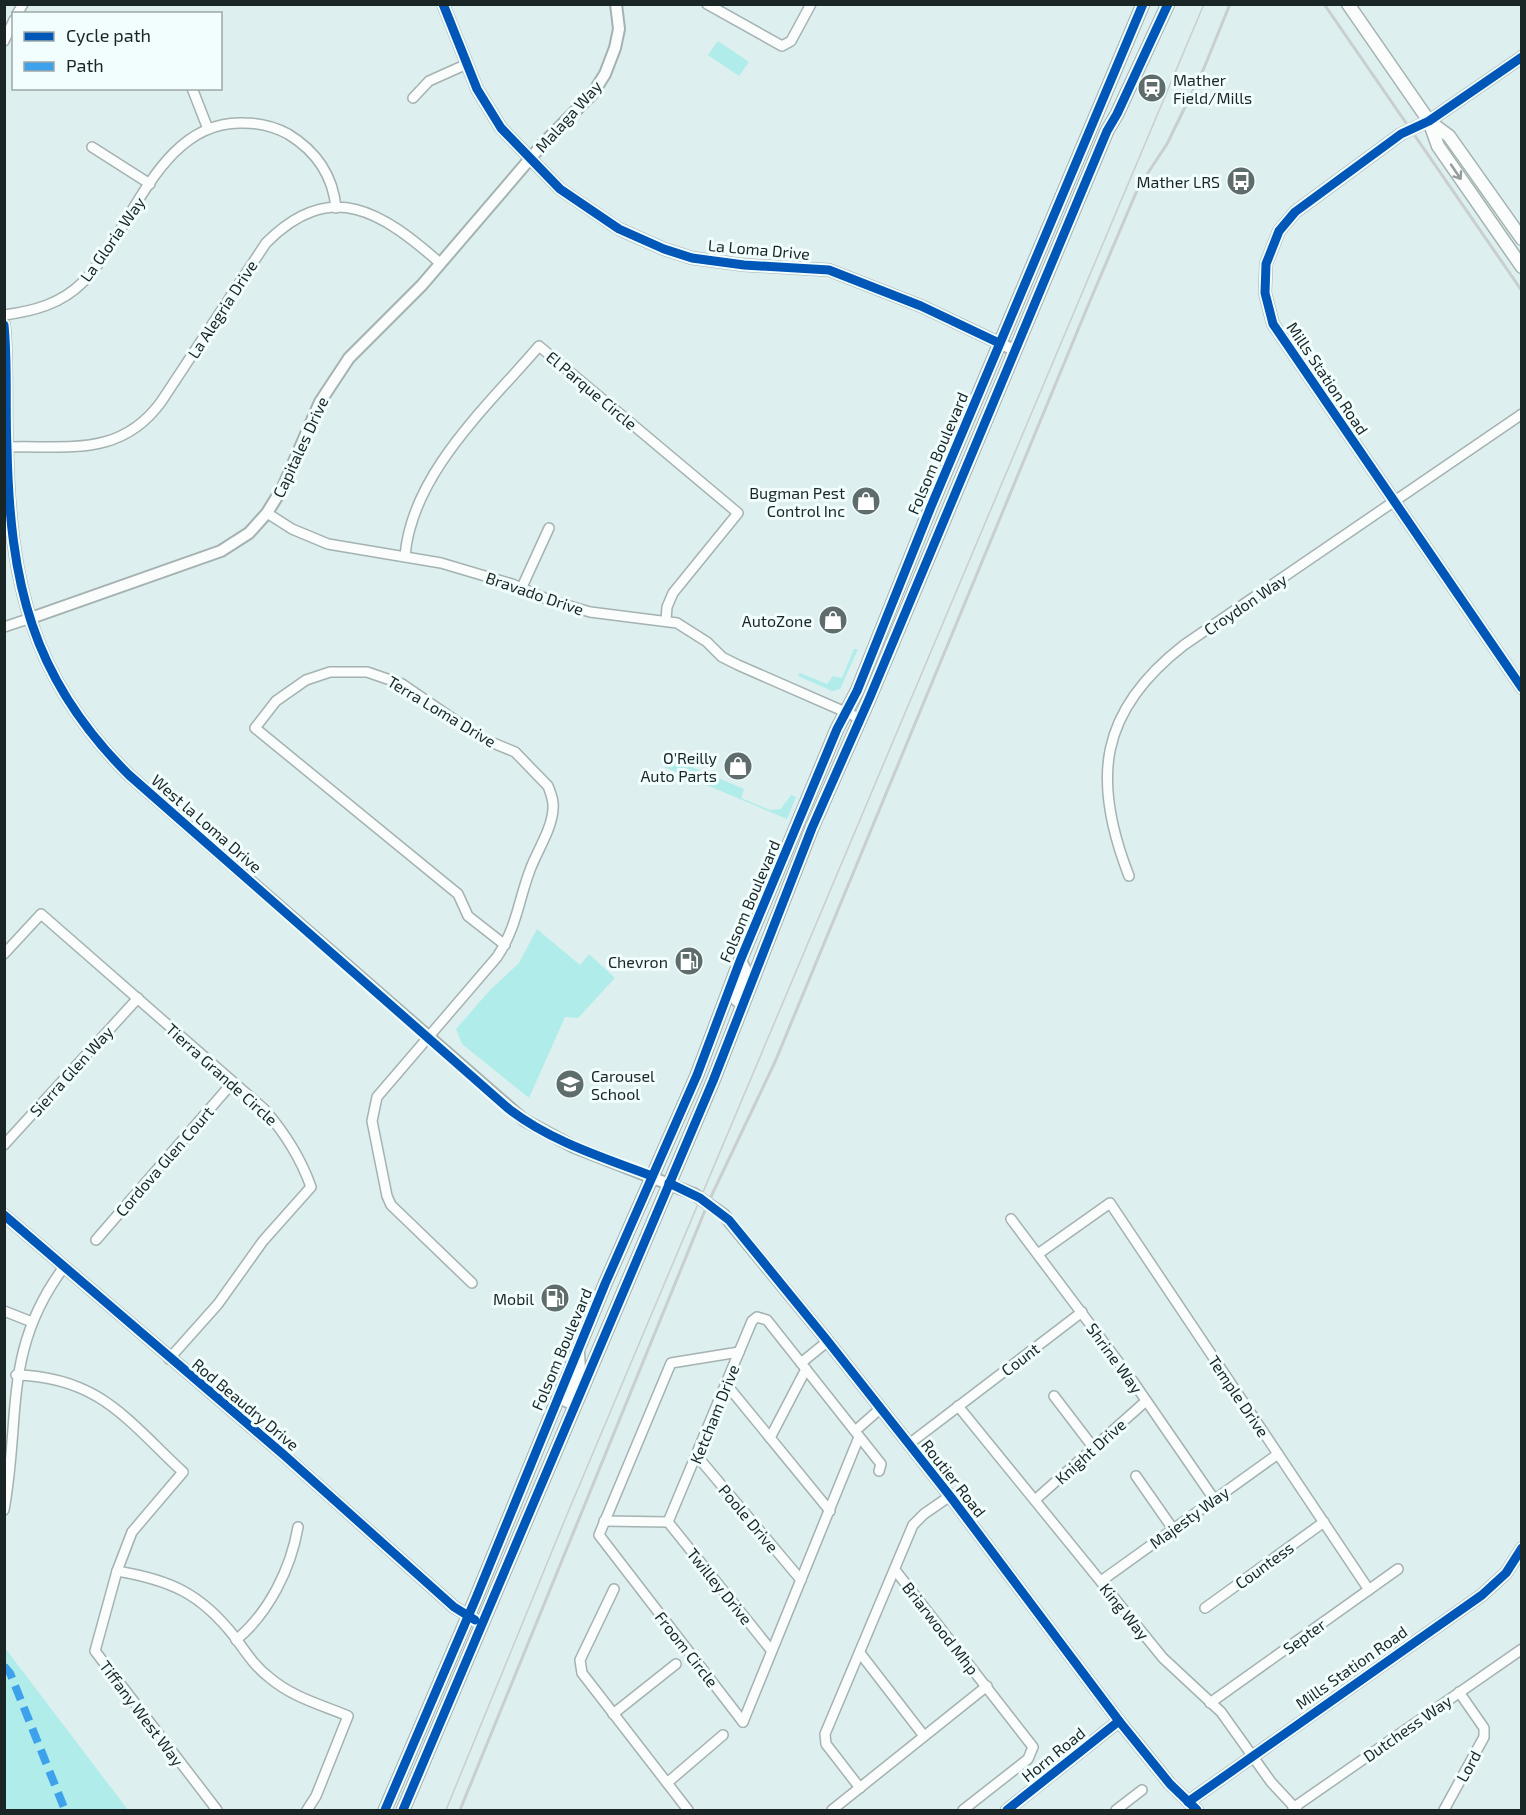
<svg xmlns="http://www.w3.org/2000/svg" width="1526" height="1815" font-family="'Exo 2',sans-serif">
<rect width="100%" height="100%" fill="#ddefee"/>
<g fill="#b0edea">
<path d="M 718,41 L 749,62 L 739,76 L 708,55 Z"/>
<path d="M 854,649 L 858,649 L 840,689 L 832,691 L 798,676 L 800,673 L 827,684 L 833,676 L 842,678 Z"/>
<path d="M 668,757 L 744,789 L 741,798 L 770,810 L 781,809 L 791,795 L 796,797 L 787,819 L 664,767 Z"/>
<path d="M 537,929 L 580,965 L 589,954 L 615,978 L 578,1018 L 565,1017 L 529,1098 L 462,1044 L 456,1029 L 490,990 L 519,963 Z"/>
<path d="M 5,1648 L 128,1810 L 5,1810 Z"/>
</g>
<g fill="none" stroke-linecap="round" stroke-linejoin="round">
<g stroke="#a4b2b1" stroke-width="12">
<g id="minor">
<path d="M 707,4 L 782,46 L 791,41 L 811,4"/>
<path d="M 17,14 L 23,4"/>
<path d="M 4,41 L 14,20"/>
<path d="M 192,88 L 208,129"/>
<path d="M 413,98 L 429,81 L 467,64"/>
<path d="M 92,147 L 150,184"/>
<path d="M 4,315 C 34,311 61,304 83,282 C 132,232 159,119 244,123 C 260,123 275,127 288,134 C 316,151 333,176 336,208"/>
<path d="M 7,447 C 67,445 120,458 161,402 L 266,243 C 331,177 383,213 440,263"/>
<path d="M 267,513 L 292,529 L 328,544 L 441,563 L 512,584 L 549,600 L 590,612 L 677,623 L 707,642 L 722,657 L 738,665 L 859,718"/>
<path d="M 405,556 C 412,473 488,406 539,346 L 738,513 L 673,593 L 667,607 L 666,620"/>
<path d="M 522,587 L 549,528"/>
<path d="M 4,627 L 31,618"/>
<path d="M 1129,876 C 1091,779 1099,711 1184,645 L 1522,414"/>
<path d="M 4,954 L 41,914 L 264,1109 C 285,1133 300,1156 311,1187 L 263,1241 L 218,1304 L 169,1359"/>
<path d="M 4,1145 L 138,998"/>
<path d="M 1011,1219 L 1132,1380 L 1214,1499"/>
<path d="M 96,1240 L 233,1082"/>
<path d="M 1038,1254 L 1110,1203 L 1369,1590"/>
<path d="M 472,1283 L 391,1205 L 387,1196 L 372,1121 L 377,1097 L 497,957 C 517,927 518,902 530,870 C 537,851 552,829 553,809 C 554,801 551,794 548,786 L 515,752 L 481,738 L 402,684 L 367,672 L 330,672 L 306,680 L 276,701 L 255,728 L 458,894 L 468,916 L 505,945"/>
<path d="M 4,1311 L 32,1322"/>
<path d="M 739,1352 L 671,1363 L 599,1535 L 743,1722"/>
<path d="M 801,1363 L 828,1341"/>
<path d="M 16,1375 C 99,1377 127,1420 183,1472 L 132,1532 L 117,1571 L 95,1651 L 217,1810"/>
<path d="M 726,1384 L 830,1511"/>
<path d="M 1054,1396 L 1093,1447"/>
<path d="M 958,1406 L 1163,1658 L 1221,1712 L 1271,1782 L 1297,1810"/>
<path d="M 855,1431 L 881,1408"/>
<path d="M 770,1438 L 806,1369"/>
<path d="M 909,1444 L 1082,1312"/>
<path d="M 697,1456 L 801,1580"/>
<path d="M 1136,1476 L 1173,1529"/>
<path d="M 1035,1500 L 1146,1401"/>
<path d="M 4,1510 C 21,1418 2,1350 64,1267"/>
<path d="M 604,1521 L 668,1522 L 752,1321 L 757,1317 L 767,1320 L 881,1464 L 879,1471"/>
<path d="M 668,1522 L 771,1650"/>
<path d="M 895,1570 L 1033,1747 L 1028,1759 L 963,1810"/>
<path d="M 117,1571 C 170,1580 200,1593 234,1636 C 245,1651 255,1667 270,1678 C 292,1697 322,1705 348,1716 L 316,1796 L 307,1810"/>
<path d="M 1101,1581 L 1278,1454"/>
<path d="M 614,1589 L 580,1660 L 582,1673 L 688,1810"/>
<path d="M 1205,1608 L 1324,1522"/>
<path d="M 236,1640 C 269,1613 291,1568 298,1527"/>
<path d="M 860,1653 L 924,1736"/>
<path d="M 1210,1703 L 1398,1569"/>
<path d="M 613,1714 L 676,1664"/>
<path d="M 743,1722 L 859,1437"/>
<path d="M 667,1783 L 723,1735"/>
<path d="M 860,1788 L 826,1744 L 825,1734 L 913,1525 L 924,1514 L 950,1496"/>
<path d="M 1293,1808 L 1522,1649"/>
<path d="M 832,1810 L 987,1686"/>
<path d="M 1116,1810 L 1142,1790"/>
<path d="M 1444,1810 L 1484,1737 L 1484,1728 L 1459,1692"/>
</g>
</g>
<g stroke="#a4b2b1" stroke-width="14">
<g id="tertiary">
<path d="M 443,4 L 477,89 L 501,128 L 560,189 L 619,229 L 664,249 L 692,258 L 744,265 L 829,270 L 921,306 L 1014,350"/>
<path d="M 1522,57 L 1429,121 L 1401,134 L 1295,212 L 1279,231 L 1266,264 L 1265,293 L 1273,324 L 1522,688"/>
<path d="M 4,325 C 8,366 5,407 7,448 C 10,582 31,678 129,775 L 524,1120 L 574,1147 L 694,1194 L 724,1215 L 826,1339 L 950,1496 L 1119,1721 L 1170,1784 L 1197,1810"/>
<path d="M 31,618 L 221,551 L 249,533 L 267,513 L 283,487 L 320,402 L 349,358 L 422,285 L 541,146 L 593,93 L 605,74 L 615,48 L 619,29 L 616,4"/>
<path d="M 4,1215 L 284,1455 L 454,1607 L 481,1623"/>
<path d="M 1188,1802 L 1482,1595 L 1506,1573 L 1522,1548"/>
<path d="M 1007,1810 L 1119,1721"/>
</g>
</g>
<g stroke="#a4b2b1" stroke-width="15">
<g id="secondary">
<path d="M 1348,4 L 1429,121 L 1438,146 L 1522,267"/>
<path d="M 1430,122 L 1449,136 L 1522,239"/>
<path d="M 737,1000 L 746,972 L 740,961"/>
<path d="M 567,1401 L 579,1371 L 578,1352"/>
<path d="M 385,1810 L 476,1598 L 605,1284 L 697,1075 L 740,961 L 837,729 L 857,691 L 930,509 L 1143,4"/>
<path d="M 403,1810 L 713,1081 L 812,828 L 870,697 L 1107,131 L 1117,114 L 1168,4"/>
</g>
</g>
<use href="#minor" stroke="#fafdfc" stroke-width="9"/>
<use href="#tertiary" stroke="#fafdfc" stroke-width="10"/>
<use href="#secondary" stroke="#fafdfc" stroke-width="12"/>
<path stroke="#c9cece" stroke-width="1.5" d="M 446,1810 L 566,1517 L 1204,4"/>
<g stroke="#c9cece" stroke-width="3">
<path d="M 1324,4 L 1522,291"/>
<path d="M 460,1810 L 708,1203 L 775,1062 L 1087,308 L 1138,188 L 1167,144 L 1204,68 L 1230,4"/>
</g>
<path stroke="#3da2eb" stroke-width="8" stroke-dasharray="15 8" stroke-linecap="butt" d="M 4,1666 L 10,1673 L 65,1810"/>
<g stroke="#f2fefd" stroke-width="13">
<g id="cycleway">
<path d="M 443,4 L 477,89 L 501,128 L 560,189 L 619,229 L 664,249 L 692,258 L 744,265 L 829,270 L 921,306 L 999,343"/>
<path d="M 1522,57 L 1429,121 L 1401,134 L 1295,212 L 1279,231 L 1266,264 L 1265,293 L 1273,324 L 1522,688"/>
<path d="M 4,325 C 8,366 5,407 7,448 C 10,582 31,678 129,775 L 509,1109 C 552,1142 602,1157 652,1176"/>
<path d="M 669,1183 L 700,1198 L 729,1220 L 826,1339 L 950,1496 L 1119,1721 L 1170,1784 L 1197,1810"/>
<path d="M 4,1215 L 284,1455 L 454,1607 L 475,1620"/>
<path d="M 1188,1802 L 1482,1595 L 1506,1573 L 1522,1548"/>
<path d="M 385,1810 L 476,1598 L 605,1284 L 697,1075 L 740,961 L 837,729 L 857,691 L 930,509 L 1143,4"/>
<path d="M 403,1810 L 713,1081 L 812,828 L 870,697 L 1107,131 L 1117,114 L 1168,4"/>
<path d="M 1007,1810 L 1119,1721"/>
</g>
</g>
<use href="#cycleway" stroke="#0057b8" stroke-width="9"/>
</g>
<defs><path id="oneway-shaft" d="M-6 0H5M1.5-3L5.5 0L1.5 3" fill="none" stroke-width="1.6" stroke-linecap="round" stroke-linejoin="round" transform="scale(1.5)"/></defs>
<use stroke="#959c9b" href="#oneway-shaft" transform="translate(1456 172) rotate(56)"/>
<defs>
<g id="station-disc" transform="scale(1.5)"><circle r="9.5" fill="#5e6c6b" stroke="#f2fefd"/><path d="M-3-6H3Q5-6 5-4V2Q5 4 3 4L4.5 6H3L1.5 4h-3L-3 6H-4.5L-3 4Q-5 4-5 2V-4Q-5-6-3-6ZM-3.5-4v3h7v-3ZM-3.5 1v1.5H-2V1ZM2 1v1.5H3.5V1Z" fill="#fff"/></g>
<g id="bus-disc" transform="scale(1.5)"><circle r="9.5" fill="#5e6c6b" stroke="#f2fefd"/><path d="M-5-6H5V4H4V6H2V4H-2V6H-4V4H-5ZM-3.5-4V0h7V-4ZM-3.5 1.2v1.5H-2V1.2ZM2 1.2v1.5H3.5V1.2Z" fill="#fff"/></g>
<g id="shop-disc" transform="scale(1.5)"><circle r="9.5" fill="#5e6c6b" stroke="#f2fefd"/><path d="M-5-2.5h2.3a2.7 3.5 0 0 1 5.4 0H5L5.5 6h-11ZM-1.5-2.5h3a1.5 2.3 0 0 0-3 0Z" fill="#fff"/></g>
<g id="fuel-disc" transform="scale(1.5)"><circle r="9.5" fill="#5e6c6b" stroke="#f2fefd"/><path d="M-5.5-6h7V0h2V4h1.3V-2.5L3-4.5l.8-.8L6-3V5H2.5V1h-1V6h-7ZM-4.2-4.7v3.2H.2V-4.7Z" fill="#fff"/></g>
<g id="school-disc" transform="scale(1.5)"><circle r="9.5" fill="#5e6c6b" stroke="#f2fefd"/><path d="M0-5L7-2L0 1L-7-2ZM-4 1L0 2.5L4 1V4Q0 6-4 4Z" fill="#fff"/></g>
</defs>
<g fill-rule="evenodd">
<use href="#station-disc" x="1152" y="88"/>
<use href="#bus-disc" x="1241" y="181"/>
<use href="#shop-disc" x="866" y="501"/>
<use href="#shop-disc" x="833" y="620"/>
<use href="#shop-disc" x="738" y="766"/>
<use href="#fuel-disc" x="689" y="961"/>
<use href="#school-disc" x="570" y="1084"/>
<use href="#fuel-disc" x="555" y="1298"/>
</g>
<g text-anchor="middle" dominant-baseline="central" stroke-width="6" stroke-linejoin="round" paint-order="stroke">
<g font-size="16" fill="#1a2625" stroke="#f2fefd" text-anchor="end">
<text x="1173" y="79" text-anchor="start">Mather<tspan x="1173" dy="18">Field/Mills</tspan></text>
<text x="1220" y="181">Mather LRS</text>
<text x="845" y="492">Bugman Pest<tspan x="845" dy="18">Control Inc</tspan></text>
<text x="812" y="620">AutoZone</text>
<text x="717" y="757">O'Reilly<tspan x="717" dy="18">Auto Parts</tspan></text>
<text x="668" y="961">Chevron</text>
<text x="591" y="1075" text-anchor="start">Carousel<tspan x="591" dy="18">School</tspan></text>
<text x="534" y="1298">Mobil</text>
</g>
<g font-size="16" fill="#1a2625" stroke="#f2fefd">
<text transform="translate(568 116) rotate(-48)">Malaga Way</text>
<text transform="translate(112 239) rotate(-55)">La Gloria Way</text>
<text transform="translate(759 249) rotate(5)">La Loma Drive</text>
<text transform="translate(222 309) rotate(-57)">La Alegria Drive</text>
<text transform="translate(1328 378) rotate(56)">Mills Station Road</text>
<text transform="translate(592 390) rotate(40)">El Parque Circle</text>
<text transform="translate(300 447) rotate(-65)">Capitales Drive</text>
<text transform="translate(937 453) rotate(-67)">Folsom Boulevard</text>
<text transform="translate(535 593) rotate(19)">Bravado Drive</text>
<text transform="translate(1245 604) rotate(-34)">Croydon Way</text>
<text transform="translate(442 711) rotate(31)">Terra Loma Drive</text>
<text transform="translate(207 823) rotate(41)">West la Loma Drive</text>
<text transform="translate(749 901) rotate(-67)">Folsom Boulevard</text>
<text transform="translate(71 1071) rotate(-48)">Sierra Glen Way</text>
<text transform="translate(222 1074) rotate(42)">Tierra Grande Circle</text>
<text transform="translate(164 1161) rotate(-49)">Cordova Glen Court</text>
<text transform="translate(561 1349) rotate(-67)">Folsom Boulevard</text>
<text transform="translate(1115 1358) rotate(54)">Shrine Way</text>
<text transform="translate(1020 1359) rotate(-37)">Count</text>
<text transform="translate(1239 1396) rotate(56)">Temple Drive</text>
<text transform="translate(246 1404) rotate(40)">Rod Beaudry Drive</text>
<text transform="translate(714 1414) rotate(-68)">Ketcham Drive</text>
<text transform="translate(1090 1451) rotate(-42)">Knight Drive</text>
<text transform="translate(954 1478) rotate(52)">Routier Road</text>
<text transform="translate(1189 1517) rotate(-36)">Majesty Way</text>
<text transform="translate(749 1518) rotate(50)">Poole Drive</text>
<text transform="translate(1264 1565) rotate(-36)">Countess</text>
<text transform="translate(720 1586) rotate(51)">Twilley Drive</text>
<text transform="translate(1125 1611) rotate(51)">King Way</text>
<text transform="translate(941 1628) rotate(52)">Briarwood Mhp</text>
<text transform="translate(1304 1636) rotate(-36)">Septer</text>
<text transform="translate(687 1649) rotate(52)">Froom Circle</text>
<text transform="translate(1351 1667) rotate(-35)">Mills Station Road</text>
<text transform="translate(142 1713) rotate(53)">Tiffany West Way</text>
<text transform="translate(1407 1728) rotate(-35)">Dutchess Way</text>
<text transform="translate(1053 1754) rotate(-39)">Horn Road</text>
<text transform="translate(1468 1766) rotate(-61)">Lord</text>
</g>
</g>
<rect width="1526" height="1815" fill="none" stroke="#1a2625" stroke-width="12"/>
<rect x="12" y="12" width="210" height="78" fill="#f2fefd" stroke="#9ca8a7" stroke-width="1.5"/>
<rect x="24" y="32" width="30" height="9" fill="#0057b8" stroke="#9ca8a7" stroke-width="1.5"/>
<text x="66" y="42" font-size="18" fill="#1a2625">Cycle path</text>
<rect x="24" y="62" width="30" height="9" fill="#3da2eb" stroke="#9ca8a7" stroke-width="1.5"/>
<text x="66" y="72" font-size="18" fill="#1a2625">Path</text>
</svg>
